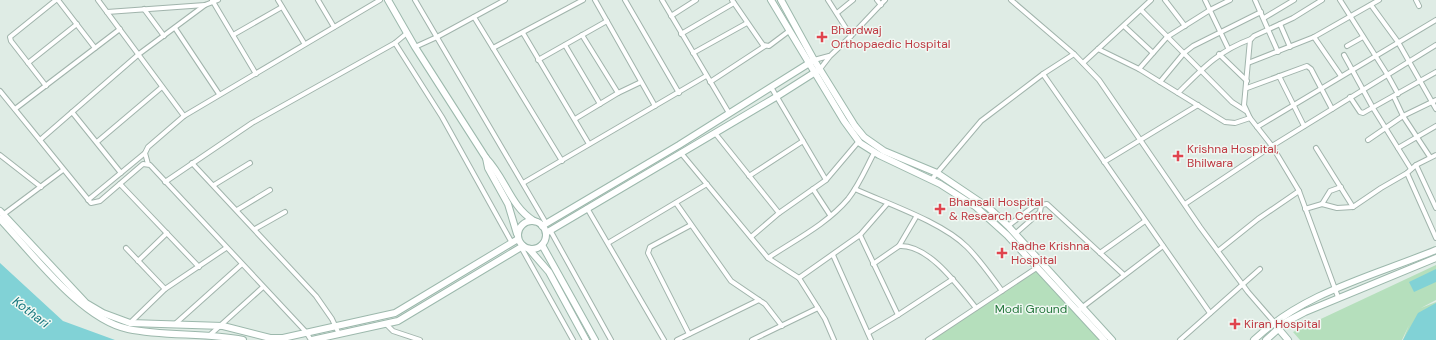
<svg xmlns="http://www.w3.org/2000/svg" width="1436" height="340" font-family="'DM Sans',sans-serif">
<rect width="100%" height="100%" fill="#dfece5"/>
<g fill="#b5dfbc">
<path d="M 1436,265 L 1436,300 L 1421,308 L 1436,302 L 1436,340 L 1403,340 L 1409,325 L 1402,340 L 1300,340 L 1293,332 Z"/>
<path d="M 1035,269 L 1102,338 L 1099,340 L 929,340 Z"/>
</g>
<g fill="#81d2d6">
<path d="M 0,263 L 63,321 L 115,340 L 0,340 Z"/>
<path d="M 1436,269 L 1436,282 L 1414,292 L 1409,282 Z"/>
<path d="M 1436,303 L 1436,340 L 1403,340 L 1418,313 Z"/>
</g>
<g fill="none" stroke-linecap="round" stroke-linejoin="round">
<g stroke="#a1b4ac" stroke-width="6">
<g id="street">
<path d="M 58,0 L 95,48"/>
<path d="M 98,0 L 184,116"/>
<path d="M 212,0 L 256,74"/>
<path d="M 278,0 L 304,43"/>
<path d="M 318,0 L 334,27"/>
<path d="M 415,0 L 546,223"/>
<path d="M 595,0 L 655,106"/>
<path d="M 625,0 L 679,93"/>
<path d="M 662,0 L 729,113"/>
<path d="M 732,0 L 763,45 L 769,46 L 789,31"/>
<path d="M 828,0 L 851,36"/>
<path d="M 877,0 L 881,5"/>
<path d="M 1011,0 L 1074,54 L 1099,80 L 1200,227 L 1248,292 L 1274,322"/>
<path d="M 1165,0 L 1185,26"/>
<path d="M 1205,0 L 1228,48"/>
<path d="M 1255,0 L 1278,52"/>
<path d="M 1322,0 L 1293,18 L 1254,36 L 1250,40 L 1244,105 L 1250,118 L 1272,146 L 1436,45"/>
<path d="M 1340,0 L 1387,74 L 1398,94"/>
<path d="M 1416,0 L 1419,6"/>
<path d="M 1371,5 L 1398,42 L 1436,109"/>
<path d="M 144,9 L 164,36"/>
<path d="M 1141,10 L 1232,102 L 1246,111"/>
<path d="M 107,12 L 205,5 L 218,0"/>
<path d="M 837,13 L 853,0"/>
<path d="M 671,16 L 696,0"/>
<path d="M 474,17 L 562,161"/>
<path d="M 1264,18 L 1294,0"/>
<path d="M 1280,24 L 1290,47"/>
<path d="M 1124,26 L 1153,53"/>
<path d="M 175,28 L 219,94"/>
<path d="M 523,33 L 589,144"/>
<path d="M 681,34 L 734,3"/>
<path d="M 233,35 L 282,7"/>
<path d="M 582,35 L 618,93"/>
<path d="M 1314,37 L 1341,76"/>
<path d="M 395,43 L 442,117 L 512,243"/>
<path d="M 565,45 L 600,104"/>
<path d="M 1347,46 L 1363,37"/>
<path d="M 415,47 L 437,37 L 505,0"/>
<path d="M 493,48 L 583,0"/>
<path d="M 1098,49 L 1139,69 L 1225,122 L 1235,123 L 1250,118"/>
<path d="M 693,53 L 747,23"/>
<path d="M 1219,54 L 1247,81"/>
<path d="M 1344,55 L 1373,108 L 1411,169"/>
<path d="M 538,60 L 607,21"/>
<path d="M 814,60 L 829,56"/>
<path d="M 28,63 L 77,24"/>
<path d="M 1083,63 L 1151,0"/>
<path d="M 1248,63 L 1314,37 L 1379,0"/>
<path d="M 820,69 L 830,56 L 851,36 L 885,0"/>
<path d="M 1139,69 L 1167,37 L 1210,10 L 1230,0"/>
<path d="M 1043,74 L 1210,313"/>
<path d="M 1279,76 L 1304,126"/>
<path d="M 710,82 L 765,46"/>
<path d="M 1160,82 L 1184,53 L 1193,46 L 1261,12"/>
<path d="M 46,86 L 11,41 L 10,37 L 56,0"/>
<path d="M 771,87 L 826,180"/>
<path d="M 1247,88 L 1307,66 L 1311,69 L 1332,109"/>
<path d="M 0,91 L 91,203 L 100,201 L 143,164 L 150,165 L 306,332 L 311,340"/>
<path d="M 1178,93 C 1202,69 1218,51 1251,39"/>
<path d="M 1350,97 L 1360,112 L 1363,113 L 1436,72"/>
<path d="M 1394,97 L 1403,116 L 1430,157"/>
<path d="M 15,109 L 120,29"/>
<path d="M 72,112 L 121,173"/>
<path d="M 575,119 L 618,93 L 641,82"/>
<path d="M 1257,127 L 1436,20"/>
<path d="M 715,133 L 779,213"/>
<path d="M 40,140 L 139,54 L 205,5"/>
<path d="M 1368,140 L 1403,116 L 1436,100"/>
<path d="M 97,142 L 162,87"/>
<path d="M 1316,148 L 1353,207"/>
<path d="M 1398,148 L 1436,126"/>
<path d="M 681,153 L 768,258 L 799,278 L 825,319 L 834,340"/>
<path d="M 0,155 L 41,187"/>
<path d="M 1104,162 L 1198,105"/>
<path d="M 192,163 L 316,296 L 332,319 L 339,334"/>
<path d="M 148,164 L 145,153 L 148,147 L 184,116 L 380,0"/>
<path d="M 1416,165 L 1436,208"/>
<path d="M 1407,173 L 1436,238"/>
<path d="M 749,176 L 803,141"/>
<path d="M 932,179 L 981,121 L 1043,74 L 1074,54"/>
<path d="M 165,182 L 252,123 L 395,43 L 407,33"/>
<path d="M 523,183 L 706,76"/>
<path d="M 120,184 L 199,267"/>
<path d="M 214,185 L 250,163"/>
<path d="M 813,189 L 830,215"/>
<path d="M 855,189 C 888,204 942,222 967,247 C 980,260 991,276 1002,291"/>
<path d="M 88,200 L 145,153"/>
<path d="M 676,203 L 731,281 L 765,304 L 782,326"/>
<path d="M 1185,204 L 1272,146 L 1299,191 L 1338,297"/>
<path d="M 1322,204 L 1330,191 L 1341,187"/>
<path d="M 587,208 L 664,340"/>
<path d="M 1305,209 L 1322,204 L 1337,208 L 1353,207 L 1381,188 L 1407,173 L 1416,165 L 1436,155"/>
<path d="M 237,210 L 270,190"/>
<path d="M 4,214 L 63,170"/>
<path d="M 1008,226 L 1034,206 L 1047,204 L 1124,275"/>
<path d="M 255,229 L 285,212"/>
<path d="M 550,230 L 611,340"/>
<path d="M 1015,234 L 1040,212 L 1041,206"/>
<path d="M 860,235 L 898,315"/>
<path d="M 751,237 L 779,213 L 826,180 L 859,141"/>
<path d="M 608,243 L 707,184"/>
<path d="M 899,246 L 916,217"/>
<path d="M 521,247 L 573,340"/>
<path d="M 126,248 L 165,289"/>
<path d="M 1218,251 L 1258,219 L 1299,191"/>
<path d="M 1100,253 L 1145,221"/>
<path d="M 833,255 L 871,340"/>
<path d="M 768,258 C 795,240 827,224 848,199 C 859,185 866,168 874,153"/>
<path d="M 138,261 L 167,233"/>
<path d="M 873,264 L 899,246 C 929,244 959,287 976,308"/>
<path d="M 799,278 L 860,235 L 887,204"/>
<path d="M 1080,309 L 1163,246"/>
<path d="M 130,323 L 165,289 L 226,248"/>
<path d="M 175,324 L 242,264"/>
<path d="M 386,324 L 393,331 L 420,340"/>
<path d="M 868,333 L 898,315 L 953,279"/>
<path d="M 211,334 L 263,287"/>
<path d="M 689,334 L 648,253 L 650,247 L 691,225"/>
<path d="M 677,340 L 759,300"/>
<path d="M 752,340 L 818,308"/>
<path d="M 928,340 L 1038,267"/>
<path d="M 1180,340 L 1260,269"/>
</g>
</g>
<g stroke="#9cb8ac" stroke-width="8">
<g id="secondary">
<path d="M 388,0 L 415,47 L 486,158 C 506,179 510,206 534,221"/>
<path d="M 771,0 L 844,121 L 860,143 L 879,155 L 940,184 L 976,207 L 1007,235 L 1104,340"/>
<path d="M 781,0 L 814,60 L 855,126 L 864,137 L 884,151 L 937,173 L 989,208 L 1008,226 L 1112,340"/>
<path d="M 486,158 L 488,168 L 508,204 L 517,234"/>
<path d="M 0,211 L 86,303 L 103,313 L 130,323 L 223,326 L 270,338 L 283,338 L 395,313 L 518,239"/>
<path d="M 0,219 C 32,253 82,320 128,329 C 166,337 205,332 243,340"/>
<circle cx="532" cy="235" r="14"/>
<path d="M 542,226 L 679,145 L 811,62"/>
<path d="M 546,233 L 776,97 L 817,71"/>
<path d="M 542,245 L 595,340"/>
<path d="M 529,249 L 549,272 L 586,340"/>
<path d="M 1277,327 L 1288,340"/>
<path d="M 312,340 L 398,321 L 523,246"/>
<path d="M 1254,340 C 1304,292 1373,276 1436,250"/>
<path d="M 1266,340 L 1286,322 L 1305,312 L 1436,258"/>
</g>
</g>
<use href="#street" stroke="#fff" stroke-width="4"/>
<use href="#secondary" stroke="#fff" stroke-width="6"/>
</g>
<g fill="#e0444e" stroke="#f0f8f3" stroke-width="1.5">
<path d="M820 31h4v4h4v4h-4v4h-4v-4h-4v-4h4z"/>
<path d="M1176 150h4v4h4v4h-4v4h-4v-4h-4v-4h4z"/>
<path d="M938 203h4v4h4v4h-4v4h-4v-4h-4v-4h4z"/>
<path d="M1000 247h4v4h4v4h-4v4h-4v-4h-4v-4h4z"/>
<path d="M1233 318h4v4h4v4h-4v4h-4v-4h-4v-4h4z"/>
</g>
<g text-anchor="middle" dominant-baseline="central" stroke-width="3" stroke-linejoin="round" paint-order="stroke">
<g font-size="12" fill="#be3a42" stroke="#f0f8f3" text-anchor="start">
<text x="831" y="30">Bhardwaj<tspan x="831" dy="14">Orthopaedic Hospital</tspan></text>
<text x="1187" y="149">Krishna Hospital,<tspan x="1187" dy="14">Bhilwara</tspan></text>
<text x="949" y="202">Bhansali Hospital<tspan x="949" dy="14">&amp; Research Centre</tspan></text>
<text x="1011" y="246">Radhe Krishna<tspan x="1011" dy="14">Hospital</tspan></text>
<text x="1244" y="324">Kiran Hospital</text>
</g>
<g font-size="12" fill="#25783d" stroke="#f0f8f3">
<text x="1031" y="309">Modi Ground</text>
</g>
<g font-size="13" font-style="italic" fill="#14777e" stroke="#f0f8f3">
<text transform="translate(31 312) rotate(37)">Kothari</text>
</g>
</g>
</svg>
